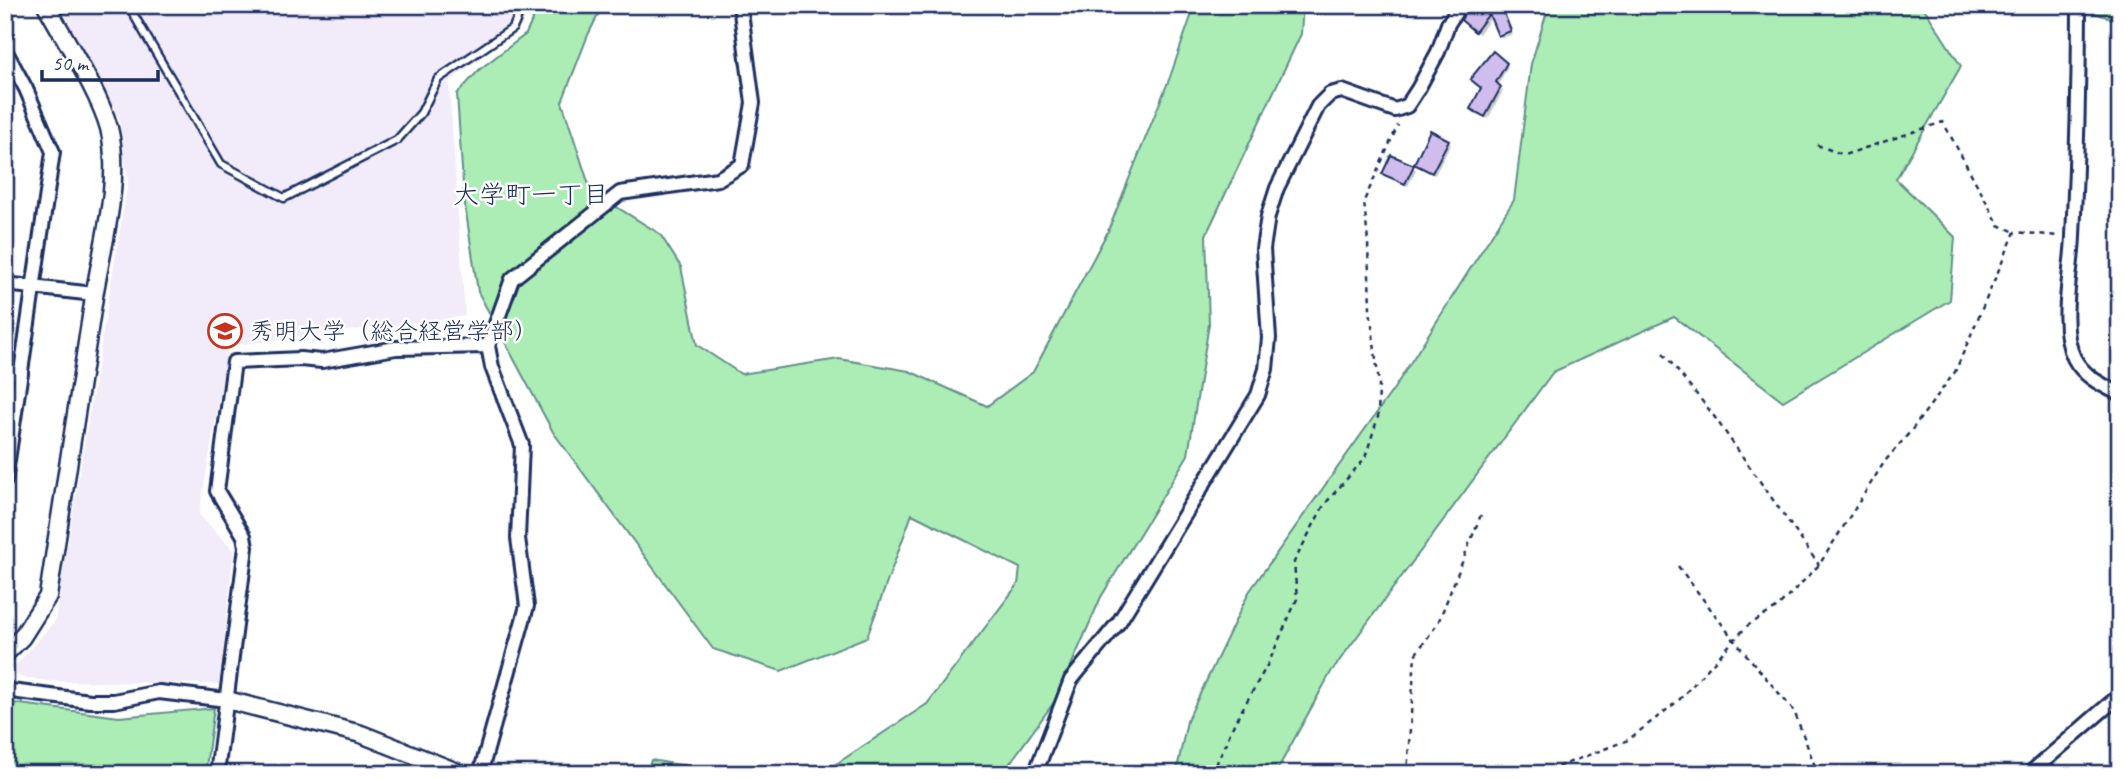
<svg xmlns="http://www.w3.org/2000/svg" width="2125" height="779" font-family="Caveat,'Klee One',sans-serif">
<rect width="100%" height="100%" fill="#fff"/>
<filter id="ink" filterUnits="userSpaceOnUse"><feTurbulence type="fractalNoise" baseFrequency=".0143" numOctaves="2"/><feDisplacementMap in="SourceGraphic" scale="14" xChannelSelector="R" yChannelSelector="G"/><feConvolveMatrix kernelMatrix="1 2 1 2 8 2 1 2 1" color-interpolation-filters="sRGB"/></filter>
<g filter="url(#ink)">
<path fill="#f1ebfa" d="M 59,5 L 531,5 L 521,27 L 449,82 L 465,316 L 228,346 L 199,515 L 234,550 L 219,684 L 46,681 L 8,674 L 55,621 L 128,182 L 120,120 Z"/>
<g fill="#acedb6" stroke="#648e8a" stroke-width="2">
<path d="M 539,5 L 603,5 L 588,35 L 562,102 L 591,191 L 660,234 L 681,267 L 697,345 L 741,374 L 839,359 L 909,371 L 987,406 L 1033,372 L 1108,231 L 1170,77 L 1195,5 L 1303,5 L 1301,34 L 1206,235 L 1209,324 L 1188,455 L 1101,597 L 1057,698 L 1002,774 L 821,774 L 927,704 L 1018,584 L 1020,568 L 912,514 L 867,637 L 781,671 L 713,649 L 553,432 L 478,292 L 464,199 L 457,94 L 480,69 L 526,34 Z"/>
<path d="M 1549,5 L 1922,5 L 1961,66 L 1896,179 L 1955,237 L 1950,300 L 1783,401 L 1674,317 L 1553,372 L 1331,672 L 1275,774 L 1176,774 L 1187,721 L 1249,592 L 1395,387 L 1514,200 L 1531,64 Z"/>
<path d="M 2092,5 L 2120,5 L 2120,22 L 2095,13 Z"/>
<path d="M 5,702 L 119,717 L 214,708 L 205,774 L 5,774 Z"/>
<path d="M 651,760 L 732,774 L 647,774 Z"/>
</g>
<g fill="#0003">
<path d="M 1470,5 L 1496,5 L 1504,12 L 1513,34 L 1502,38 L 1492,17 L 1479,34 L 1466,23 Z"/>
<path d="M 1493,53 L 1508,66 L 1498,86 L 1503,91 L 1488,119 L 1474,111 Z"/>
<path d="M 1448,141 L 1451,144 L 1435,175 L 1416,164 Z"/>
<path d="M 1413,167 L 1416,170 L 1408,186 L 1384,174 Z"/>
</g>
<g fill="#d0bdee" stroke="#1b2f5e" stroke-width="2">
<path d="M 1469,5 L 1495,5 L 1504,13 L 1511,31 L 1498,36 L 1489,14 L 1475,32 L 1461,20 Z"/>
<path d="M 1493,51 L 1507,63 L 1496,82 L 1501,87 L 1485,117 L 1470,109 L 1481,88 L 1470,79 Z"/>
<path d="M 1430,130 L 1449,140 L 1432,173 L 1414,164 Z"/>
<path d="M 1391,155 L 1414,165 L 1405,184 L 1382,174 Z"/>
</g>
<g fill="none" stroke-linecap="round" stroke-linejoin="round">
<g stroke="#1b2f5e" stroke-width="11">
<path id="service" d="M 128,5 L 221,164 L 284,198 L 397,140 L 421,113 L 438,79 L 513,28 L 523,5"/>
</g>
<g stroke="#1b2f5e" stroke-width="18">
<g id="minor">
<path d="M 2079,5 C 2079,82 2077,159 2073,236 C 2072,271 2058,326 2074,358 C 2083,376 2102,385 2120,394"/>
<path d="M 5,50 L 26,89 L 53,152 L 5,481"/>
<path d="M 5,284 L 94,294"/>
<path d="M 488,346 L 512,279 L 620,193 L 718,179 L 742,165 L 753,103 L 740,5"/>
<path d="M 5,372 L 21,374"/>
<path d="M 5,687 L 11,691 L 90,701 L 114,701 L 159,692 L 227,700"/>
<path d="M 217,774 L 246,547 L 244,536 L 217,491 L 234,362 L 300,359 L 322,361 L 396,348 L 488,346 L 492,367 L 522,445 L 518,538 L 527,606 L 480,774"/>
<path d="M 1035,774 L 1071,680 L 1119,622 L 1258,395 L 1266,369 L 1269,338 L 1263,249 L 1268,216 L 1277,188 L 1318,106 L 1330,94 L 1342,91 L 1395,110 L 1407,106 L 1418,89 L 1438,52 L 1448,24 L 1460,5"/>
<path d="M 2029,774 L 2120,695"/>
</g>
</g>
<g stroke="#1b2f5e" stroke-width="21">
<g id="tertiary">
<path d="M 5,654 L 22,637 L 48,596 C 64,497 78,396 94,297 C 102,246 122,180 109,128 C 99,92 65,40 46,5"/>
<path d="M 227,700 L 361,734 L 462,774"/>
</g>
</g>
<g stroke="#1b2f5e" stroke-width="2.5" stroke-dasharray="5 5" stroke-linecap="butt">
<path d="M 1817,145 L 1844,155 L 1943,122 L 1999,225 L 2015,232"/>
<path d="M 1663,353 L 1711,412 L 1819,565"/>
<path d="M 1678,566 L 1734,640 L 1794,711 L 1818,774"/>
<path d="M 1212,774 L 1234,724 L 1269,662 L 1297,599 L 1294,562 L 1324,505 L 1365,458 L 1378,417 L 1379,384 L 1370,309 L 1368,242 L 1364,201 L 1398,125"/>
<path d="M 1407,774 L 1415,655 L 1438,623 L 1482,512"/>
<path d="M 1539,774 L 1628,740 L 1678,701 L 1747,626 L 1778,607 L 1819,565 L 1885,461 L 1911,431 L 1955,372 L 2015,232 L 2059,236"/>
</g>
<use href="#service" stroke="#fff" stroke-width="6"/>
<use href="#minor" stroke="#fff" stroke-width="12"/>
<use href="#tertiary" stroke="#fff" stroke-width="16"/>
</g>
</g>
<defs>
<g id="university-ring" transform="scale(1.75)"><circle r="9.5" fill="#fff" stroke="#c8321e" stroke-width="1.5"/><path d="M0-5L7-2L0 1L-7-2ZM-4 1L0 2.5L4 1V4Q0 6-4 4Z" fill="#c8321e"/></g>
</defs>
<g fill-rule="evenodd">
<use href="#university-ring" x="225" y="331"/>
</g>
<g text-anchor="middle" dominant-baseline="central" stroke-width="5" stroke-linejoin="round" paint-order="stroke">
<g font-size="24" fill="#1b2f5e" stroke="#fff" text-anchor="start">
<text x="250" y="331">秀明大学（総合経営学部）</text>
</g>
<g font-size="26" fill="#1b2f5e" stroke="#fff">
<text x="531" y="194">大学町一丁目</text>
</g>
</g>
<rect width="2125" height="779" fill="none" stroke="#fff" stroke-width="28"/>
<rect x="14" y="14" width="2097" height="751" fill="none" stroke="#1b2f5e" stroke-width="2.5" filter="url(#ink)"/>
<path d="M42 70v10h116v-10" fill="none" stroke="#1b2f5e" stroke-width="3.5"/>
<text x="52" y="70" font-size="21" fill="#1b2f5e" stroke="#ffffff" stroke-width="5" paint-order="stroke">50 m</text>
</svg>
